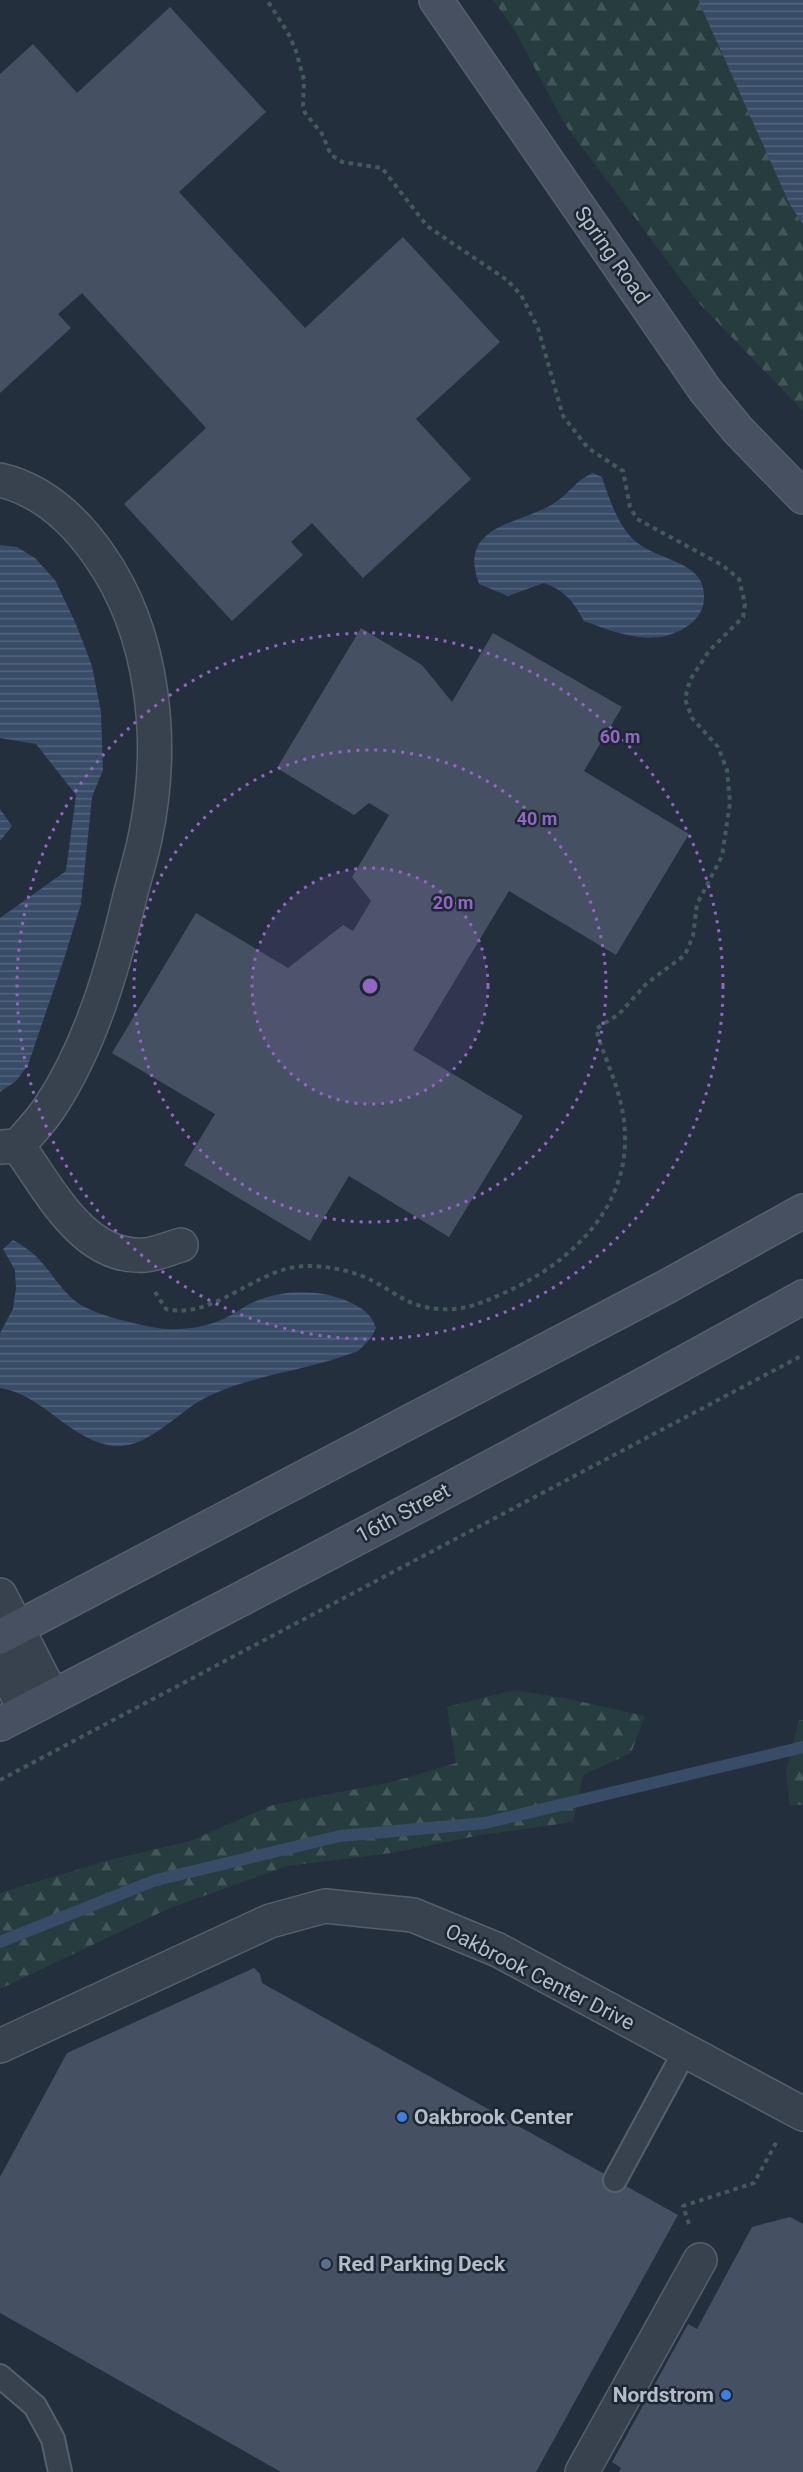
<svg xmlns="http://www.w3.org/2000/svg" width="803" height="2472" font-family="Roboto,sans-serif">
<defs>
<pattern id="forest-firs" width="22" height="20" patternUnits="userSpaceOnUse" patternTransform="scale(1.5)"><rect width="22" height="20" fill="#263c3f"/><path d="M5 1l3.5 6h-7zM16 11l3.5 6h-7z" fill="#435659"/></pattern>
<pattern id="water-rules" width="6" height="5" patternUnits="userSpaceOnUse" patternTransform="scale(1.5)"><rect width="6" height="5" fill="#394c67"/><path d="M0 2.5h6" fill="none" stroke="#53647b"/></pattern>
</defs>
<rect width="100%" height="100%" fill="#242f3e"/>
<g fill="url(#forest-firs)">
<path d="M 493,0 L 698,0 L 790,205 L 803,224 L 803,411 L 698,302 L 564,123 L 514,29 Z"/>
<path d="M 514,1690 L 569,1699 L 645,1716 L 631,1753 L 583,1775 L 573,1822 L 481,1835 L 392,1853 L 287,1866 L 170,1908 L 0,1989 L 0,1893 L 109,1860 L 190,1841 L 273,1805 L 392,1782 L 456,1763 L 447,1707 Z"/>
<path d="M 799,1720 L 803,1720 L 803,1805 L 790,1805 L 786,1772 Z"/>
</g>
<g fill="url(#water-rules)">
<path d="M 698,0 L 803,0 L 803,224 L 790,205 Z"/>
<path d="M 593,473 L 602,477 C 609,498 616,521 632,538 C 655,562 706,559 704,598 C 704,613 693,624 681,630 C 651,647 613,632 584,621 C 573,601 565,591 544,583 L 508,596 L 479,584 C 457,525 518,525 553,504 C 568,495 577,479 593,473 Z"/>
<path d="M 0,545 L 17,547 L 35,558 L 55,580 L 76,624 L 92,666 L 101,712 L 103,770 L 92,797 L 81,904 L 63,962 L 28,1065 L 16,1081 L 0,1092 L 0,918 L 66,871 L 76,795 L 36,744 L 0,738 Z"/>
<path d="M 0,809 L 12,826 L 0,841 Z"/>
<path d="M 13,1240 C 48,1259 49,1278 74,1300 C 89,1313 127,1322 147,1326 C 168,1331 189,1330 210,1324 C 224,1320 233,1314 246,1306 C 275,1289 318,1288 347,1301 C 361,1307 371,1313 376,1328 L 371,1338 L 358,1351 C 310,1370 256,1374 209,1396 C 178,1410 145,1454 108,1445 C 68,1437 41,1394 0,1388 L 0,1333 L 13,1309 L 16,1288 L 15,1270 L 3,1249 Z"/>
</g>
<g fill="none" stroke-linecap="round" stroke-linejoin="round">
<path stroke="#394c67" stroke-width="12" d="M 0,1942 L 156,1880 L 340,1836 L 485,1823 L 803,1747"/>
</g>
<g fill="#455162">
<path d="M 170,7 L 266,112 L 179,192 L 305,328 L 403,237 L 500,342 L 416,419 L 471,479 L 363,578 L 312,523 L 291,542 L 303,555 L 232,621 L 124,504 L 206,428 L 82,293 L 58,314 L 71,328 L 0,393 L 0,74 L 33,44 L 77,93 Z"/>
<path d="M 361,628 L 422,665 L 452,702 L 493,633 L 622,707 L 584,771 L 689,834 L 616,955 L 509,891 L 413,1050 L 523,1116 L 449,1237 L 349,1176 L 310,1241 L 184,1165 L 215,1114 L 112,1053 L 196,913 L 288,968 L 343,925 L 353,931 L 371,901 L 352,877 L 389,815 L 369,803 L 354,815 L 277,768 Z"/>
<path d="M 254,1968 L 260,1974 L 262,1983 L 678,2215 L 536,2472 L 281,2472 L 0,2313 L 0,2177 L 67,2053 Z"/>
<path d="M 790,2217 L 803,2224 L 803,2472 L 619,2472 L 621,2468 L 612,2462 L 688,2324 L 697,2329 L 752,2227 Z"/>
</g>
<g fill="none" stroke-linecap="round" stroke-linejoin="round">
<g stroke="#565f6c" stroke-width="26">
<g id="lane">
<path d="M 615,2180 L 685,2051"/>
<path d="M 0,2376 L 35,2406 L 53,2439 L 60,2472"/>
</g>
</g>
<g stroke="#565f6c" stroke-width="36">
<g id="street">
<path d="M 0,480 C 43,490 74,519 99,555 C 155,634 165,745 145,838 C 141,858 135,876 130,896 C 113,968 91,1045 50,1107 C 41,1121 29,1133 18,1146 L 0,1147"/>
<path d="M 18,1146 C 49,1188 83,1260 145,1255 C 157,1254 170,1248 181,1245"/>
<path d="M 0,1595 L 52,1696"/>
<path d="M 0,1658 L 25,1711"/>
<path d="M 0,2046 L 270,1921 L 325,1906 L 413,1915 L 498,1950 L 803,2114"/>
<path d="M 582,2472 L 700,2260"/>
</g>
</g>
<g stroke="#565f6c" stroke-width="36">
<g id="secondary">
<path d="M 436,0 L 705,390 L 738,430 L 803,497"/>
<path d="M 0,1637 L 666,1287 L 803,1211"/>
<path d="M 0,1724 C 269,1585 538,1445 803,1297"/>
</g>
</g>
<g stroke="#44595c" stroke-width="4" stroke-dasharray="4.5 4.5" stroke-linecap="butt">
<path d="M 155,1292 L 166,1309 C 216,1320 257,1266 307,1266 C 329,1266 354,1271 373,1281 C 398,1294 409,1307 439,1309 C 464,1311 482,1303 504,1293 C 565,1266 624,1214 625,1142 C 626,1098 608,1070 596,1029 L 619,1014 L 647,983 L 685,955 L 693,936 L 697,904 L 722,856 L 730,803 L 727,770 L 718,747 L 692,718 L 685,699 L 690,680 L 709,651 L 743,617 L 745,604 L 739,579 L 722,565 L 637,519 L 630,507 L 623,471 L 588,448 L 563,416 L 538,328 L 521,295 L 507,280 L 427,226 L 382,168 L 342,162 L 331,155 L 322,134 L 305,113 L 303,106 L 304,80 L 296,51 L 288,33 L 267,0"/>
<path d="M 0,1780 L 803,1355"/>
<path d="M 689,2224 L 683,2206 L 754,2183 L 777,2141"/>
</g>
<use href="#lane" stroke="#38414e" stroke-width="22"/>
<use href="#street" stroke="#38414e" stroke-width="33"/>
<use href="#secondary" stroke="#465061" stroke-width="33"/>
</g>
<circle cx="370" cy="986" r="118" fill="#9266c3" fill-opacity=".12"/>
<g fill="none" stroke="#9266c3" stroke-width="3" stroke-dasharray="3 6">
<circle cx="370" cy="986" r="118"/>
<circle cx="370" cy="986" r="236"/>
<circle cx="370" cy="986" r="353"/>
</g>
<g fill="#3f7fe0" stroke="#1d2633" stroke-width="2">
<circle cx="402" cy="2117" r="6"/>
<circle cx="726" cy="2395" r="6"/>
</g>
<circle fill="#5c6f8a" stroke="#1d2633" stroke-width="2" cx="326" cy="2264" r="6"/>
<g text-anchor="middle" dominant-baseline="central" stroke-width="5" stroke-linejoin="round" paint-order="stroke">
<g font-size="21" fill="#b4bcc9" stroke="#1d2633">
<text transform="translate(612 255) rotate(55)">Spring Road</text>
<text transform="translate(403 1513) rotate(-28)">16th Street</text>
<text transform="translate(540 1977) rotate(27)">Oakbrook Center Drive</text>
</g>
<g font-size="21" font-weight="bold" fill="#b4bcc9" stroke="#1d2633" text-anchor="start">
<text x="414" y="2117">Oakbrook Center</text>
<text x="338" y="2264">Red Parking Deck</text>
<text x="714" y="2395" text-anchor="end">Nordstrom</text>
</g>
</g>
<circle cx="370" cy="986" r="9" fill="#9266c3" stroke="#1d2633" stroke-width="3"/>
<g font-size="18" text-anchor="middle" font-weight="bold" fill="#9266c3" stroke="#1d2633" stroke-width="5" stroke-linejoin="round" paint-order="stroke">
<text x="620" y="743">60 m</text>
<text x="537" y="825">40 m</text>
<text x="453" y="909">20 m</text>
</g>
</svg>
